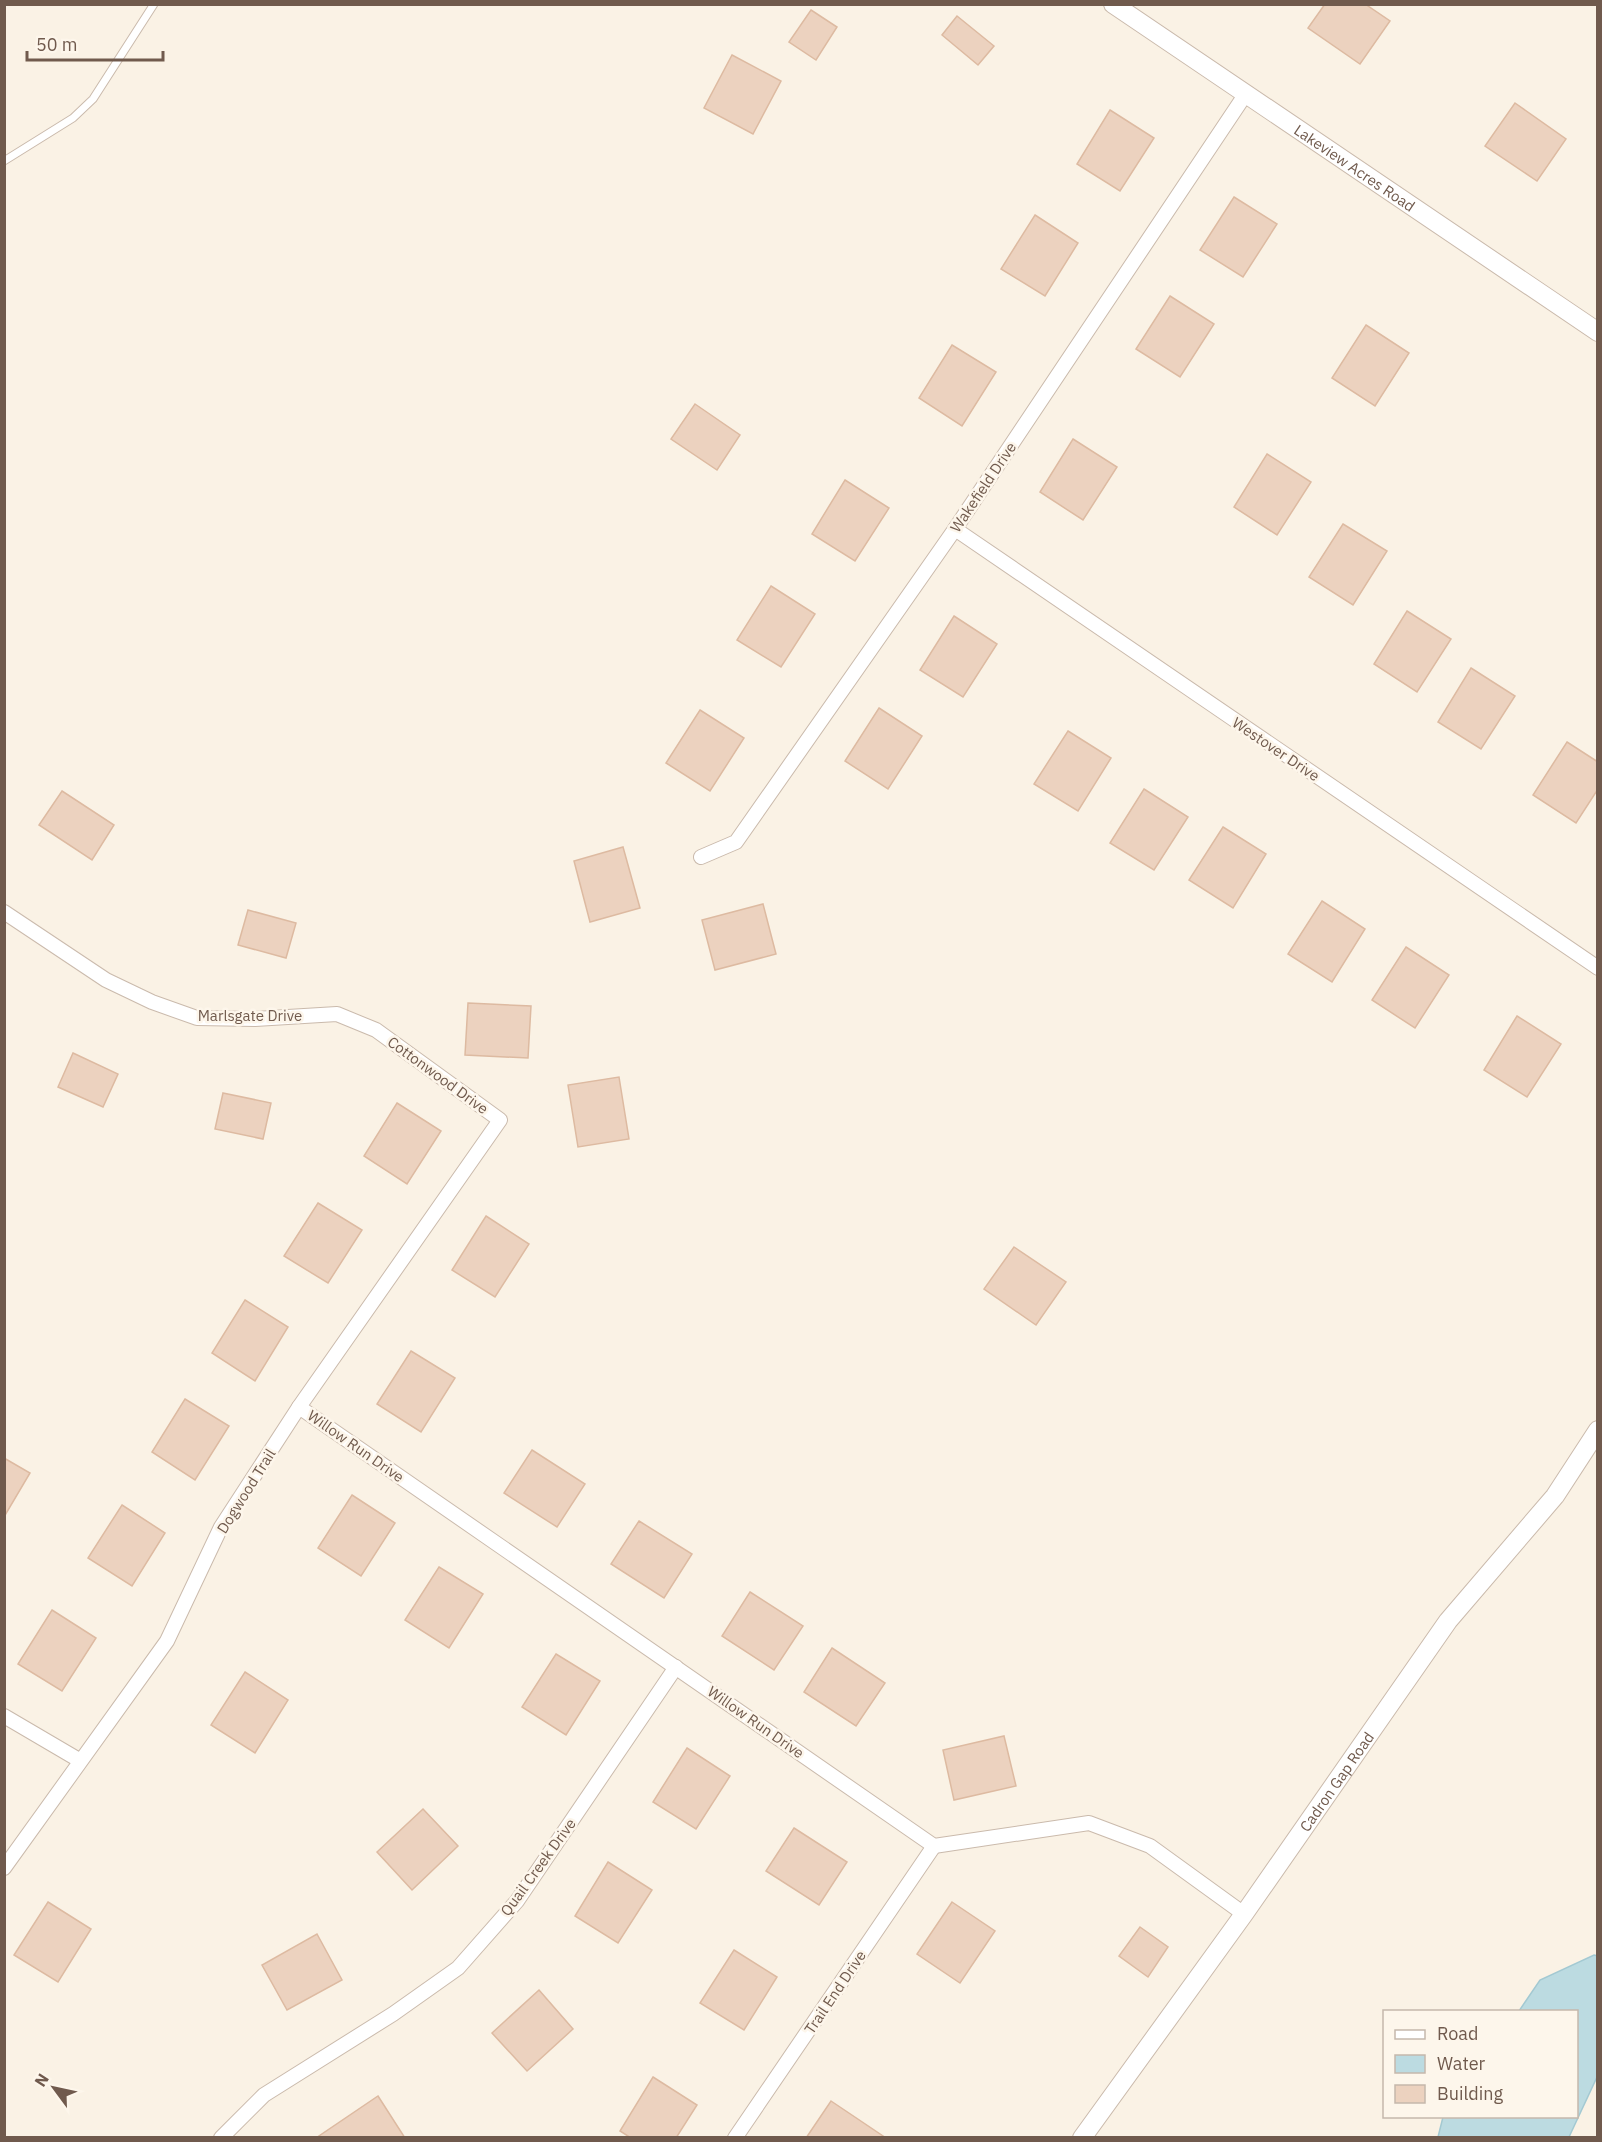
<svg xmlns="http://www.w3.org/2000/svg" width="1602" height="2142" font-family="'IBM Plex Sans',sans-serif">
<rect width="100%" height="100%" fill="#faf2e5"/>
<path fill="#bcdbe1" stroke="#a3c9d2" stroke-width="1.5" d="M 1594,1955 L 1598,1956 L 1597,2077 L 1569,2137 L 1438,2137 L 1443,2117 L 1576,2116 L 1576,2012 L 1519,2011 L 1540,1980 Z"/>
<g fill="#ecd2bf" stroke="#ddbaa1" stroke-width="1.5">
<path d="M 1325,4 L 1365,4 L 1390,21 L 1360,64 L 1308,28 Z"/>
<path d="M 811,10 L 837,27 L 816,60 L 789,42 Z"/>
<path d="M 957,16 L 994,46 L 978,65 L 942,35 Z"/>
<path d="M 732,55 L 781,81 L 753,134 L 704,108 Z"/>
<path d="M 1515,103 L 1566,139 L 1537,181 L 1485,146 Z"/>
<path d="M 1110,110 L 1154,138 L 1120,191 L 1077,164 Z"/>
<path d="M 1234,197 L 1277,224 L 1243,277 L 1200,250 Z"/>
<path d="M 1035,215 L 1078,243 L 1045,296 L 1001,269 Z"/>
<path d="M 1170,296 L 1214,324 L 1180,377 L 1136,349 Z"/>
<path d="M 1366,325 L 1409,353 L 1375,406 L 1332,378 Z"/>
<path d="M 952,345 L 996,372 L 962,426 L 919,398 Z"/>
<path d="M 695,404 L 740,435 L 717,470 L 671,439 Z"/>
<path d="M 1073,439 L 1117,467 L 1083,520 L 1040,492 Z"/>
<path d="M 1267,454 L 1311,482 L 1277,535 L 1234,507 Z"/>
<path d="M 845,480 L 889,508 L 855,561 L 812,534 Z"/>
<path d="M 1343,524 L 1387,551 L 1353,605 L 1309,577 Z"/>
<path d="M 771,586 L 815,614 L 781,667 L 737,640 Z"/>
<path d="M 1407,611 L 1451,639 L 1417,692 L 1374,664 Z"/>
<path d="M 954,616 L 997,644 L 963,697 L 920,670 Z"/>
<path d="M 1471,668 L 1515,696 L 1481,749 L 1438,722 Z"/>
<path d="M 879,708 L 922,736 L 888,789 L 845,761 Z"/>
<path d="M 700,710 L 744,738 L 710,791 L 666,763 Z"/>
<path d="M 1068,731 L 1111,758 L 1078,811 L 1034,784 Z"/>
<path d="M 1567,742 L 1598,762 L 1598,789 L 1576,823 L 1533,795 Z"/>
<path d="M 1144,789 L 1188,817 L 1154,870 L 1110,843 Z"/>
<path d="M 62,791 L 114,825 L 92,860 L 39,825 Z"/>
<path d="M 1223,827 L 1266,854 L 1233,908 L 1189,880 Z"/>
<path d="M 623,847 L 640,908 L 590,922 L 574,861 Z"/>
<path d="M 1322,901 L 1365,929 L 1332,982 L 1288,954 Z"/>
<path d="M 763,904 L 776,954 L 715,970 L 702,920 Z"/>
<path d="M 248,910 L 296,923 L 286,958 L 238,945 Z"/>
<path d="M 1406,947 L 1449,975 L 1415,1028 L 1372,1000 Z"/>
<path d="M 468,1003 L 531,1006 L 528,1058 L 465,1055 Z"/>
<path d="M 1517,1016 L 1561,1044 L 1527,1097 L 1484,1070 Z"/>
<path d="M 73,1053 L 118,1074 L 103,1107 L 58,1087 Z"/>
<path d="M 619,1077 L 629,1139 L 578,1147 L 568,1085 Z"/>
<path d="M 223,1093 L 271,1103 L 263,1139 L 215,1129 Z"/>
<path d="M 397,1103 L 441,1131 L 407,1184 L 364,1156 Z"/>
<path d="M 318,1203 L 362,1230 L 328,1283 L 284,1256 Z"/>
<path d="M 486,1216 L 529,1244 L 495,1297 L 452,1270 Z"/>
<path d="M 1014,1247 L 1066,1282 L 1036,1325 L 984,1289 Z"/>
<path d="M 245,1300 L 288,1327 L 255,1381 L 212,1353 Z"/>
<path d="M 411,1351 L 455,1378 L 421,1432 L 377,1404 Z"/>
<path d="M 185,1399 L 229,1426 L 195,1480 L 152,1452 Z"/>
<path d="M 532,1450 L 585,1484 L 557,1527 L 504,1493 Z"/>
<path d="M 4,1458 L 30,1473 L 4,1517 Z"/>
<path d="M 352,1495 L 395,1523 L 361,1576 L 318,1548 Z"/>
<path d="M 122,1505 L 165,1533 L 132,1586 L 88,1558 Z"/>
<path d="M 639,1521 L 692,1554 L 664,1598 L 611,1564 Z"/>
<path d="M 439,1567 L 483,1594 L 449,1648 L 405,1620 Z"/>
<path d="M 750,1592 L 803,1626 L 774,1670 L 722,1636 Z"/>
<path d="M 52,1610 L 96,1638 L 62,1691 L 18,1664 Z"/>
<path d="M 832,1648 L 885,1683 L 856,1726 L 804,1692 Z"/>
<path d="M 556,1654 L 600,1681 L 566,1735 L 522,1707 Z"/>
<path d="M 245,1672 L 288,1700 L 255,1753 L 211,1725 Z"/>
<path d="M 1004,1736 L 1016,1786 L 954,1800 L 943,1750 Z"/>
<path d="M 687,1748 L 730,1776 L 696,1829 L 653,1802 Z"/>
<path d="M 423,1809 L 458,1846 L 412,1890 L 377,1852 Z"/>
<path d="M 794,1828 L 847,1862 L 819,1905 L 766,1871 Z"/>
<path d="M 608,1862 L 652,1890 L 618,1943 L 575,1916 Z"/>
<path d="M 48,1902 L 91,1929 L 58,1982 L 14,1955 Z"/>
<path d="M 952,1902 L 995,1931 L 960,1983 L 917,1954 Z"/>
<path d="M 1140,1927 L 1168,1947 L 1148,1977 L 1119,1956 Z"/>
<path d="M 317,1934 L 342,1980 L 287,2010 L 262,1965 Z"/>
<path d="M 734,1950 L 777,1977 L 744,2030 L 700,2003 Z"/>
<path d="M 539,1990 L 573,2029 L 527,2071 L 492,2033 Z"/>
<path d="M 653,2077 L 697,2105 L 676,2138 L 631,2138 L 620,2131 Z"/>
<path d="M 378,2096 L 405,2138 L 316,2138 Z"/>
<path d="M 831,2101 L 886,2138 L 806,2138 Z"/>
</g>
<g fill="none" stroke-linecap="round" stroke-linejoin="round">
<g stroke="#cabaac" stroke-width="9">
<path id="service" d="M 4,161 L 73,118 L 93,99 L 154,4"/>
</g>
<g stroke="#cabaac" stroke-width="16">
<g id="minor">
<path d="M 955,529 L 1598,968"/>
<path d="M 701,857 L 736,842 L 955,529 L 1245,95"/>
<path d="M 4,912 L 106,980 L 152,1002 L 197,1018 L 255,1019 L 337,1014 L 376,1030 L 500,1120 L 299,1407 L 221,1527 L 167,1641 L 4,1868"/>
<path d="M 299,1407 L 934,1846 L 1089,1823 L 1150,1846 L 1244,1914"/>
<path d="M 4,1716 L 79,1760"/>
<path d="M 221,2138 L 264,2095 L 393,2014 L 458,1968 L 517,1901 L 676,1667"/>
<path d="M 735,2138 L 934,1846"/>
</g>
</g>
<g stroke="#cabaac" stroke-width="20">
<g id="tertiary">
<path id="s1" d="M 1113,4 L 1598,332"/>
<path id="s2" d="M 1082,2138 L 1244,1914 L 1448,1621 L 1555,1496 L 1598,1430"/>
</g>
</g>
<use href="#service" stroke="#fff" stroke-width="7"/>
<use href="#minor" stroke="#fff" stroke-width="14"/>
<use href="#tertiary" stroke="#fff" stroke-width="18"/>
</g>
<g text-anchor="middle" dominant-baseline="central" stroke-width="5" stroke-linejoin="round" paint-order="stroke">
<g font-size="15" fill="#705a4d" stroke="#fdf6eb">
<text stroke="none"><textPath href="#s1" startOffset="292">Lakeview Acres Road</textPath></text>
<text transform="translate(983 487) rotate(-56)">Wakefield Drive</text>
<text transform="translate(1276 749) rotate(34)">Westover Drive</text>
<text x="250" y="1015">Marlsgate Drive</text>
<text transform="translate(438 1075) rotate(36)">Cottonwood Drive</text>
<text transform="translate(356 1446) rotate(35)">Willow Run Drive</text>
<text transform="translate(246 1491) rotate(-58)">Dogwood Trail</text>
<text transform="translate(756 1722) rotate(35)">Willow Run Drive</text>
<text stroke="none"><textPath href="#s2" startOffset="438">Cadron Gap Road</textPath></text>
<text transform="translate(538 1867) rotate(-54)">Quail Creek Drive</text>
<text transform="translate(835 1992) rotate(-56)">Trail End Drive</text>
</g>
</g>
<rect width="1602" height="2142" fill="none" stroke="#705a4d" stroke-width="12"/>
<rect x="1383" y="2010" width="195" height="108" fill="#fdf6eb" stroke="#c5b8ac" stroke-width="1.5"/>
<rect x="1395" y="2030" width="30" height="9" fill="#ffffff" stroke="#c5b8ac" stroke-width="1.5"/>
<text x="1437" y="2040" font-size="18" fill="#705a4d">Road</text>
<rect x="1395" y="2055" width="30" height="18" fill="#bcdbe1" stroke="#c5b8ac" stroke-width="1.5"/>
<text x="1437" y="2070" font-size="18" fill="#705a4d">Water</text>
<rect x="1395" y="2085" width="30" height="18" fill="#ecd2bf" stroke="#c5b8ac" stroke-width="1.5"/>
<text x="1437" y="2100" font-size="18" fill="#705a4d">Building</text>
<g transform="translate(54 2088) rotate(303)" stroke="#fdf6eb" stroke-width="4.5" paint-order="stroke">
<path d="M0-4.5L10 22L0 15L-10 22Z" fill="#705a4d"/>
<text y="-9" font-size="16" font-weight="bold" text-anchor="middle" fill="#705a4d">N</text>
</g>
<path d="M27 51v9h136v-9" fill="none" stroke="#705a4d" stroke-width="3"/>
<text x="36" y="51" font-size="18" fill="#705a4d" stroke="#fdf6eb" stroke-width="4.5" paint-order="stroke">50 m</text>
</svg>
